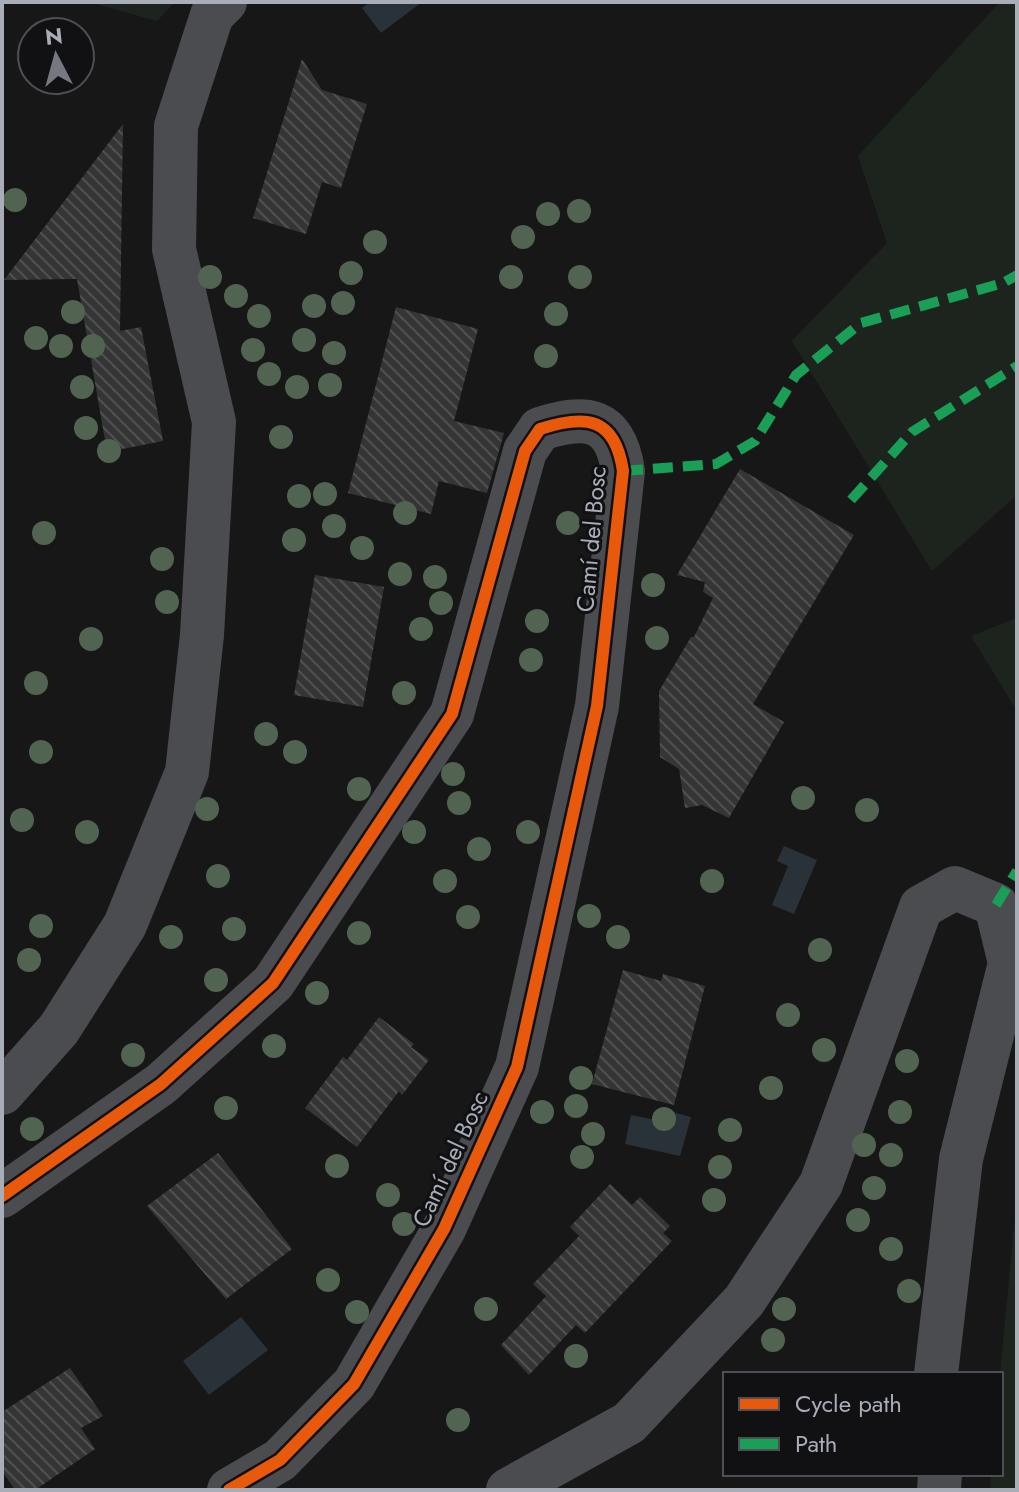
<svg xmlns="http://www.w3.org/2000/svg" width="1019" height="1492" font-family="Jost,sans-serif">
<defs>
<pattern id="building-back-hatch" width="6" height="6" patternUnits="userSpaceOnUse" patternTransform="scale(2)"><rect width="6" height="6" fill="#353536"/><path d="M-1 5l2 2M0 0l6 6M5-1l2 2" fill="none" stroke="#4f5051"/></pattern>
</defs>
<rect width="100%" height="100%" fill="#171717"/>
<g fill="#1d241e">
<path d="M 89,2 L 175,2 L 157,21 Z"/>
<path d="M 1000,2 L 1017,2 L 1017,495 L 932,571 L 792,341 L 887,243 L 858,156 Z"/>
<path d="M 1017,618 L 1017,711 L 971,636 Z"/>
<path d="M 1017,1195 L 1017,1490 L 990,1490 L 991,1474 L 1001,1474 L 1000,1374 Z"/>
</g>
<g fill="#2a3239">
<path d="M 370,2 L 422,2 L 381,33 L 362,8 Z"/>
<path d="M 784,846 L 817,860 L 794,914 L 772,905 L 788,866 L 777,861 Z"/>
<path d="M 669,1111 L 691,1117 L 680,1156 L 625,1144 L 631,1115 L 665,1122 Z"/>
<path d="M 241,1317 L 268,1350 L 209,1395 L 183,1361 Z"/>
</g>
<g fill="url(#building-back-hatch)">
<path d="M 302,59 L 322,90 L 367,104 L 341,188 L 322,182 L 306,234 L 253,218 Z"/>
<path d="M 123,124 L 120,331 L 141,327 L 163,441 L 107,452 L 77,279 L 4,280 Z"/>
<path d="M 396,307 L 478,329 L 454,421 L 504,433 L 487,493 L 439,481 L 431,514 L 348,493 Z"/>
<path d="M 740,469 L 854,535 L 753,704 L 784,722 L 729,818 L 702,805 L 685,808 L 679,769 L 660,757 L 659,691 L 691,637 L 694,637 L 713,598 L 703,592 L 705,582 L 677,575 Z"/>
<path d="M 315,575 L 384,587 L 363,707 L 294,695 Z"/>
<path d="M 623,970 L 661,981 L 663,974 L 705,986 L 674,1105 L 592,1084 Z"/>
<path d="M 379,1017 L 414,1044 L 411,1047 L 429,1060 L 402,1095 L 399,1091 L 357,1147 L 305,1108 L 343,1057 L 347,1060 Z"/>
<path d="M 218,1153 L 292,1249 L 226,1299 L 147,1206 Z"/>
<path d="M 610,1184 L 632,1205 L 640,1197 L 670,1226 L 663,1233 L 672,1241 L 585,1333 L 576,1325 L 529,1375 L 501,1345 L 546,1296 L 533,1284 L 579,1236 L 570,1227 Z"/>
<path d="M 70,1368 L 103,1416 L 81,1428 L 95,1449 L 35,1490 L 15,1490 L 2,1471 L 2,1412 Z"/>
</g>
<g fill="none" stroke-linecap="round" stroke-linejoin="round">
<g stroke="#4b4c50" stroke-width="44">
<path d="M 2,1093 L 59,1029 L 125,925 L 187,772 L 202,635 L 214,422 L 174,249 L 176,126 L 212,15 L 225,2"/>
<path d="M 2,1196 L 161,1084 L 273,983 L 452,714 L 525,451 L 540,429 C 586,414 615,417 623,471 L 597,706 L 517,1067 L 444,1229 L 354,1384 L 280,1460 L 229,1490"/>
<path d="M 508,1490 L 629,1423 L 744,1301 L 821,1184 L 921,907 L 955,888 L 996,905 L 1010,963 L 961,1159 L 936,1374"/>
<path d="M 939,1490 L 940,1474"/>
</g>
<g stroke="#1a9f57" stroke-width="10" stroke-dasharray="20 10" stroke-linecap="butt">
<path d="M 623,471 L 716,464 L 755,441 L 796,375 L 861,323 L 1003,283 L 1017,275"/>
<path d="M 851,500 L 912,432 L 1017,366"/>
<path d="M 996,905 L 1017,871"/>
</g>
<g stroke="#111113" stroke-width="17">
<path id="cycleway" d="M 2,1196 L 161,1084 L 273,983 L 452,714 L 525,451 L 540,429 C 586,414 615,417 623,471 L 597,706 L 517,1067 L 444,1229 L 354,1384 L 280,1460 L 229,1490"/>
</g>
<use href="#cycleway" stroke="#e8590c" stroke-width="12"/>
</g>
<g fill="#506451">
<circle cx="15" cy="200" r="12"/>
<circle cx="579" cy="211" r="12"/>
<circle cx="548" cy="214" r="12"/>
<circle cx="523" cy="237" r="12"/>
<circle cx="375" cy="242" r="12"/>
<circle cx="351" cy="273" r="12"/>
<circle cx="210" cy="277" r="12"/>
<circle cx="511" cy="277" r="12"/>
<circle cx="580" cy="277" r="12"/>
<circle cx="236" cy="296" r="12"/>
<circle cx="343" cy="303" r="12"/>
<circle cx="314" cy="306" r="12"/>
<circle cx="73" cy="312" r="12"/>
<circle cx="556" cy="314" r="12"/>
<circle cx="259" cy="316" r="12"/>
<circle cx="36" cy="338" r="12"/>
<circle cx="304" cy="340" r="12"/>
<circle cx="61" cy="346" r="12"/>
<circle cx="93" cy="346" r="12"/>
<circle cx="253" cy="350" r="12"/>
<circle cx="334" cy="353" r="12"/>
<circle cx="546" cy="356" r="12"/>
<circle cx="269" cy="374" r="12"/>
<circle cx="330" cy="385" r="12"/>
<circle cx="82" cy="387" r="12"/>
<circle cx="297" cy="387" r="12"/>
<circle cx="86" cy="428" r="12"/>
<circle cx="281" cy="437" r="12"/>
<circle cx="109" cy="451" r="12"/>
<circle cx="325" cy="494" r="12"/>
<circle cx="299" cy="496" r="12"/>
<circle cx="405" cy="513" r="12"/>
<circle cx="568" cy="523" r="12"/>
<circle cx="334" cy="526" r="12"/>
<circle cx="44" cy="533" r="12"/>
<circle cx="294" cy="540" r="12"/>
<circle cx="362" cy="548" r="12"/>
<circle cx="162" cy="559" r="12"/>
<circle cx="400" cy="574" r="12"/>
<circle cx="435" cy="577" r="12"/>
<circle cx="653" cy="585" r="12"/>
<circle cx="167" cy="602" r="12"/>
<circle cx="441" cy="603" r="12"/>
<circle cx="537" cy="621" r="12"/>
<circle cx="421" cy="629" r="12"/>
<circle cx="657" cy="638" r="12"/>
<circle cx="91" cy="639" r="12"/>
<circle cx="531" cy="660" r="12"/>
<circle cx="36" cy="683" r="12"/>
<circle cx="404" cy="693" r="12"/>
<circle cx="266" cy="734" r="12"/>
<circle cx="41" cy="752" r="12"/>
<circle cx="295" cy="752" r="12"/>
<circle cx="453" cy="774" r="12"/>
<circle cx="359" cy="789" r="12"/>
<circle cx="803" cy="798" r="12"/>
<circle cx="459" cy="803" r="12"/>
<circle cx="207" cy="809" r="12"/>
<circle cx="867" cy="810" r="12"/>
<circle cx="22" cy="820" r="12"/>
<circle cx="87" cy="832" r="12"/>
<circle cx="414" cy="832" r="12"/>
<circle cx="528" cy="832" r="12"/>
<circle cx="479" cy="849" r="12"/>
<circle cx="218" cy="876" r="12"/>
<circle cx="445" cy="881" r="12"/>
<circle cx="712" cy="881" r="12"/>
<circle cx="589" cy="916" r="12"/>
<circle cx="468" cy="917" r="12"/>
<circle cx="41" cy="926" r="12"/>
<circle cx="234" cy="929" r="12"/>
<circle cx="359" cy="933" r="12"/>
<circle cx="171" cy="937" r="12"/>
<circle cx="618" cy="937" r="12"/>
<circle cx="820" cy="950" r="12"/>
<circle cx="29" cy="960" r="12"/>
<circle cx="216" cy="980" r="12"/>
<circle cx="317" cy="993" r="12"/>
<circle cx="788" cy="1015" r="12"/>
<circle cx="274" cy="1046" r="12"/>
<circle cx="824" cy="1050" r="12"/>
<circle cx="133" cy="1055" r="12"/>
<circle cx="907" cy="1061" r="12"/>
<circle cx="581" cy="1078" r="12"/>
<circle cx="771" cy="1088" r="12"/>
<circle cx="576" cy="1106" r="12"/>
<circle cx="226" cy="1108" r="12"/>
<circle cx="542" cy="1112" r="12"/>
<circle cx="900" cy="1112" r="12"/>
<circle cx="664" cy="1119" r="12"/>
<circle cx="32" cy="1129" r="12"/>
<circle cx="730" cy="1130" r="12"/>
<circle cx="593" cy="1134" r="12"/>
<circle cx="864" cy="1145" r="12"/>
<circle cx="891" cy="1155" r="12"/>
<circle cx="582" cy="1157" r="12"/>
<circle cx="337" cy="1166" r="12"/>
<circle cx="720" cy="1167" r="12"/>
<circle cx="874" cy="1188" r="12"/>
<circle cx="388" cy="1195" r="12"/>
<circle cx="714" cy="1200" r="12"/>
<circle cx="858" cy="1220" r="12"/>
<circle cx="404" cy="1224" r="12"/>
<circle cx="891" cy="1249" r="12"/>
<circle cx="328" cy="1280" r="12"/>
<circle cx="909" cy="1291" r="12"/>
<circle cx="486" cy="1309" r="12"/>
<circle cx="784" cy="1309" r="12"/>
<circle cx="357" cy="1312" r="12"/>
<circle cx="773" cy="1340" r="12"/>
<circle cx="576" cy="1356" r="12"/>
<circle cx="458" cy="1420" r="12"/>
</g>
<g text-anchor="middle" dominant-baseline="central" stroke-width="6" stroke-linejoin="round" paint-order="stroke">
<g font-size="24" fill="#a8adb8" stroke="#111113">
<text transform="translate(591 539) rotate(-85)">Camí del Bosc</text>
<text transform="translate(450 1159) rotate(-65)">Camí del Bosc</text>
</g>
</g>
<rect width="1019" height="1492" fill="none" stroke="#a8adb8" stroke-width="8"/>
<rect x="723" y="1372" width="280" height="104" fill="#111113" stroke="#4d4f55" stroke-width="2"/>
<rect x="739" y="1398" width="40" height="12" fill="#e8590c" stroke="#4d4f55" stroke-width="2"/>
<text x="795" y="1412" font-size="24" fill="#a8adb8">Cycle path</text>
<rect x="739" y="1438" width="40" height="12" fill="#1a9f57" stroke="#4d4f55" stroke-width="2"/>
<text x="795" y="1452" font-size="24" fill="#a8adb8">Path</text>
<g transform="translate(56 56) rotate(354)"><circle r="38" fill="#111113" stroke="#4d4f55" stroke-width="2"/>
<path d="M0-6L14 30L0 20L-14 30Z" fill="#757880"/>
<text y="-12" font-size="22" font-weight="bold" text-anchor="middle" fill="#a8adb8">N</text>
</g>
</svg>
